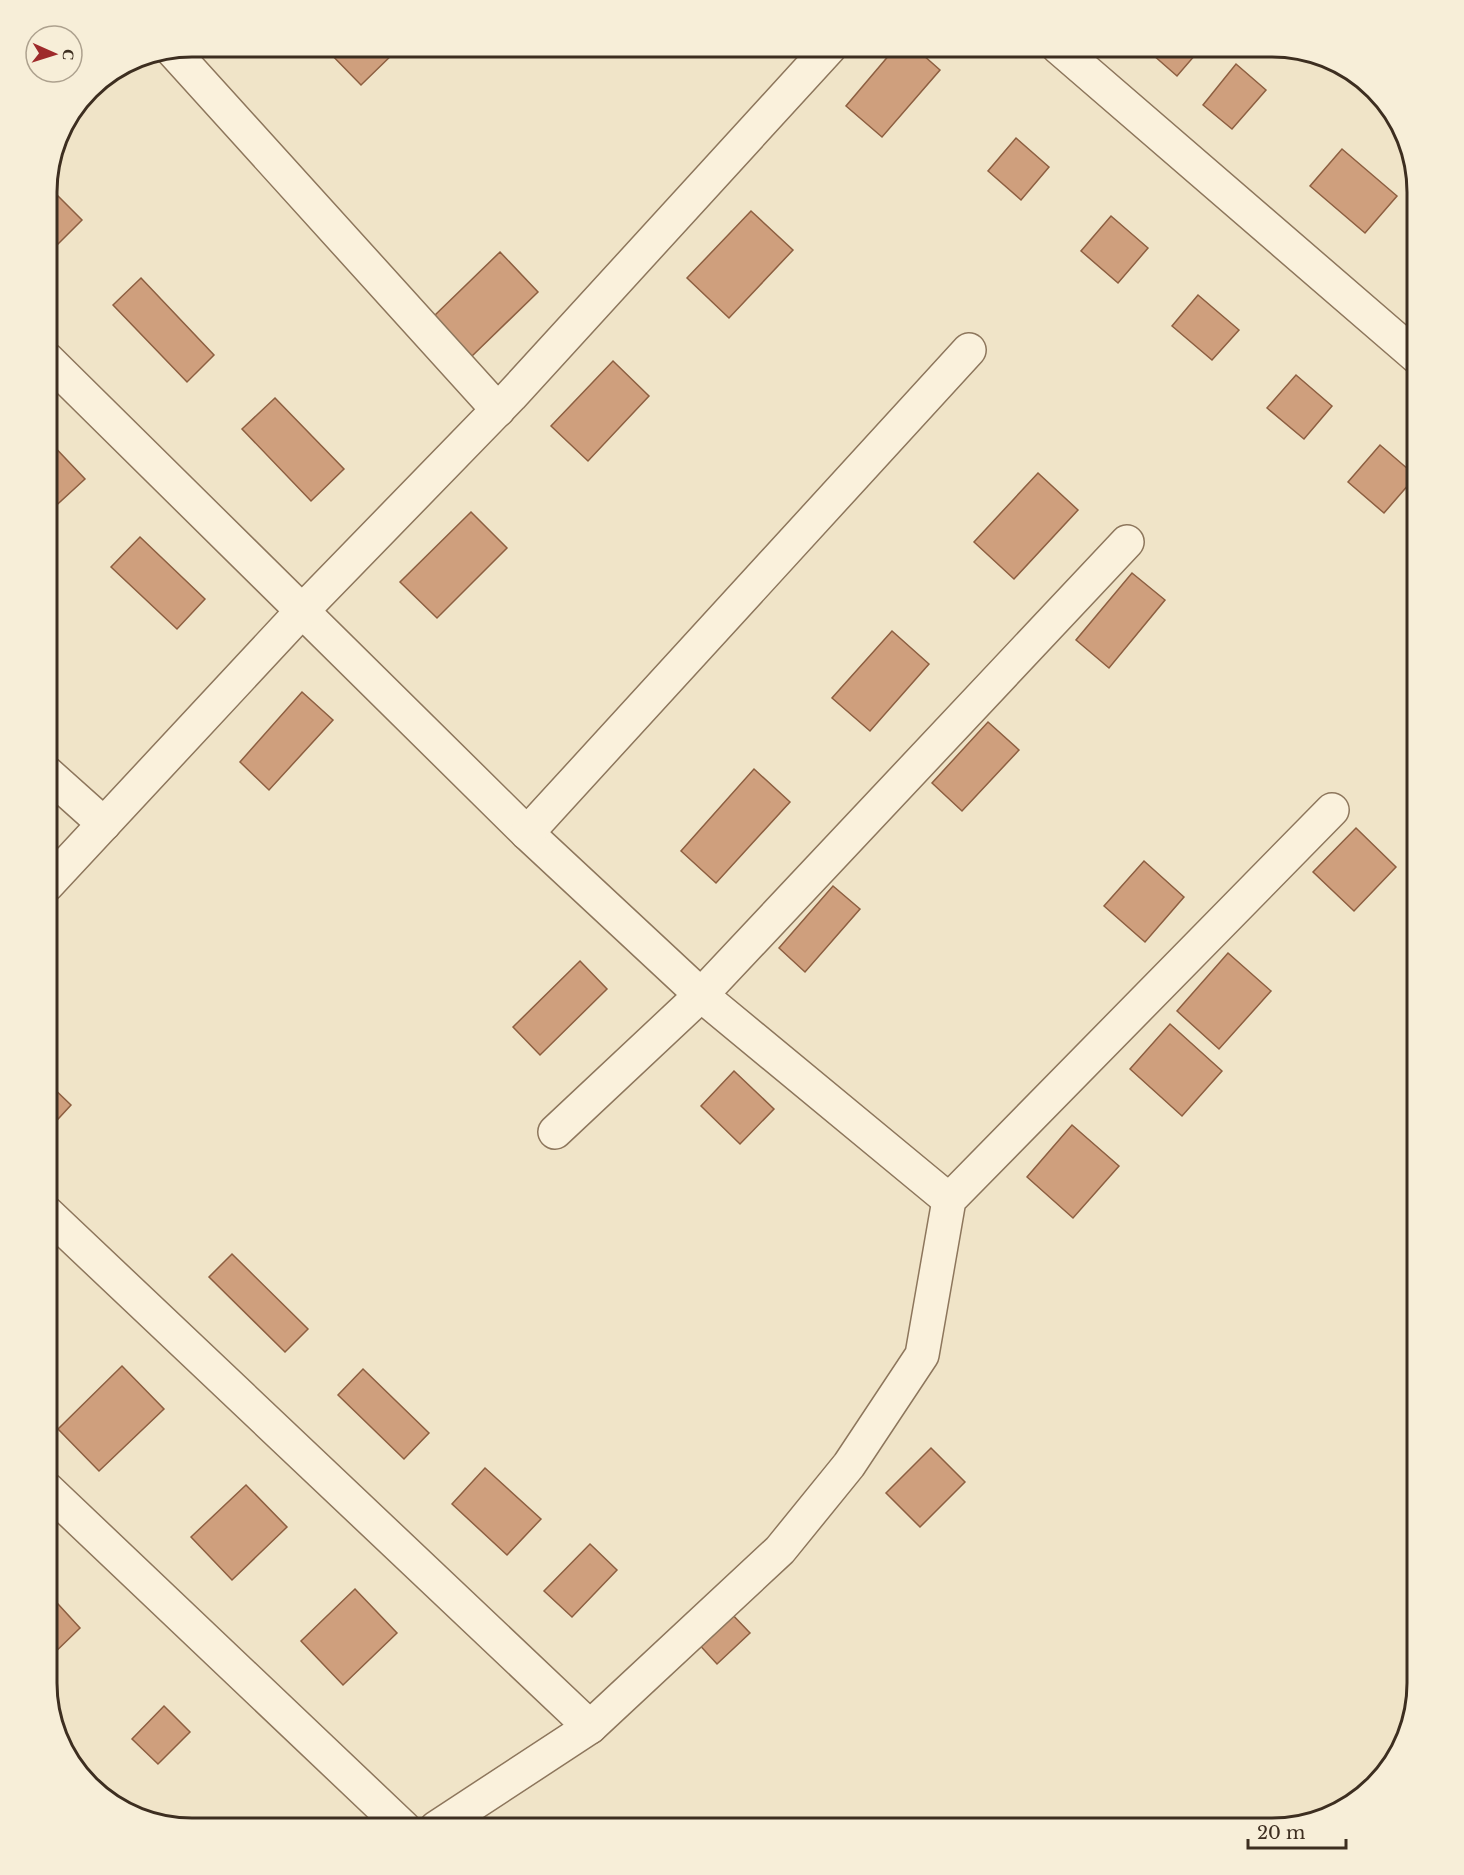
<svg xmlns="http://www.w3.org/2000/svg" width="1464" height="1875" font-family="'Libre Baskerville',serif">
<rect width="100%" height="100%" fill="#f0e4c8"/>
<g fill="#cf9f7d" stroke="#8d5f41" stroke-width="1.5">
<path d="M 324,47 L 400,47 L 361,85 Z"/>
<path d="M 896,47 L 914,47 L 940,70 L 882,137 L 846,106 Z"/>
<path d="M 1144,47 L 1202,47 L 1177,76 Z"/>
<path d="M 1236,64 L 1266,90 L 1232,129 L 1203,105 Z"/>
<path d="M 1016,138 L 1049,167 L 1021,200 L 988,171 Z"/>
<path d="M 1342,149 L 1397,196 L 1365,233 L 1310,186 Z"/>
<path d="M 47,185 L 82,220 L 50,252 L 47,249 Z"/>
<path d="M 751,211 L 793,250 L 729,318 L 687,278 Z"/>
<path d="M 1111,216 L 1148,248 L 1118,283 L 1081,251 Z"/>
<path d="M 500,252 L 538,292 L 471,357 L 433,317 Z"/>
<path d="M 141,278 L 214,355 L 187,382 L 113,305 Z"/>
<path d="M 1198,295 L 1239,330 L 1212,360 L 1172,326 Z"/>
<path d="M 613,361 L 649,396 L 588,461 L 551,426 Z"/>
<path d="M 1296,375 L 1332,406 L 1304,439 L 1267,408 Z"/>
<path d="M 275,398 L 344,469 L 311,501 L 242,429 Z"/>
<path d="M 47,439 L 85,479 L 49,512 L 47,510 Z"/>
<path d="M 1380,445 L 1416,476 L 1384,513 L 1348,482 Z"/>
<path d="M 1038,473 L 1078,510 L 1014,579 L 974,542 Z"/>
<path d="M 471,512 L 507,548 L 437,618 L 400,582 Z"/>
<path d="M 140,537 L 205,599 L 177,629 L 111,567 Z"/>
<path d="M 1132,573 L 1165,600 L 1109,668 L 1076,640 Z"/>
<path d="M 892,631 L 929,664 L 870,731 L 832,698 Z"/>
<path d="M 302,692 L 333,720 L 269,790 L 240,762 Z"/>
<path d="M 988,722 L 1019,750 L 962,811 L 932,783 Z"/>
<path d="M 754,769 L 790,802 L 716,883 L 681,851 Z"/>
<path d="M 1356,828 L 1396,867 L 1354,911 L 1313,872 Z"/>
<path d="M 1144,861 L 1184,897 L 1145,942 L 1104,906 Z"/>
<path d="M 833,886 L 860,909 L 805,972 L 779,948 Z"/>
<path d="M 1228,953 L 1271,991 L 1219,1049 L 1177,1011 Z"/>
<path d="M 580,961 L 607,989 L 540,1055 L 513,1027 Z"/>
<path d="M 1170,1024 L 1222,1071 L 1182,1116 L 1130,1069 Z"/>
<path d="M 734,1071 L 774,1109 L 740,1144 L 701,1106 Z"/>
<path d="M 47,1082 L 71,1105 L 47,1131 Z"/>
<path d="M 1072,1125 L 1119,1166 L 1073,1218 L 1027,1177 Z"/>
<path d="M 232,1254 L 308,1329 L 285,1352 L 209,1277 Z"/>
<path d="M 122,1366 L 164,1409 L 99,1471 L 58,1429 Z"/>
<path d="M 363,1369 L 429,1433 L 404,1459 L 338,1395 Z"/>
<path d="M 931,1448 L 965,1482 L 920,1527 L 886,1493 Z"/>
<path d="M 485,1468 L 541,1519 L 507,1555 L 452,1504 Z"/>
<path d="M 246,1485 L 287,1527 L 232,1580 L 191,1537 Z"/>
<path d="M 590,1544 L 617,1570 L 572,1617 L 544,1591 Z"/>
<path d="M 355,1589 L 397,1633 L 343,1685 L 301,1641 Z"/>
<path d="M 47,1592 L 80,1628 L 47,1660 Z"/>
<path d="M 728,1610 L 750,1633 L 717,1664 L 695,1640 Z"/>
<path d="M 164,1706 L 190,1732 L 158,1764 L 132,1739 Z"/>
</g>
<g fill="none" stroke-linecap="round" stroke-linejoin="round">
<g stroke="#8d765c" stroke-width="36">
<g id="street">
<path d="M 1058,47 L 1417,357"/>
<path d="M 172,50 L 498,410"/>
<path d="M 47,359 L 527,833 L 701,995 L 949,1200"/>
<path d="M 47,773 L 104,824"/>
<path d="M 527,833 L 969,350"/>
<path d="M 47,885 L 302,611 L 511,396 L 830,47"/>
<path d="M 555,1132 L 701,995 L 1127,542"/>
<path d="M 47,1213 L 590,1727"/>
<path d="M 47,1489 L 404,1828"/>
<path d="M 436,1828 L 590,1727 L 780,1550 L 849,1465 L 922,1355 L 949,1200 L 1332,810"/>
</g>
</g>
<use href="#street" stroke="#faf1dc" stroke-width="33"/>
</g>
<path d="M0 0H1464V1875H0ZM192 57H1272A135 135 0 0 1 1407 192V1683A135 135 0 0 1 1272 1818H192A135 135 0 0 1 57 1683V192A135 135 0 0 1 192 57Z" fill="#f7eed8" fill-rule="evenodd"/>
<path fill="none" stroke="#3d2e20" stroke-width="3" d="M192 57H1272A135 135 0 0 1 1407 192V1683A135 135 0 0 1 1272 1818H192A135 135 0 0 1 57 1683V192A135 135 0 0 1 192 57Z"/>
<g transform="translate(54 54) rotate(93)"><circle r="28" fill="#f7eed8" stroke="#ada18e" stroke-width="1.5"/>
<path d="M0-4.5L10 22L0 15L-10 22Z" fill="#9e2a2b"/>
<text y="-9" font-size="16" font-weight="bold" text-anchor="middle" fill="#3d2e20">С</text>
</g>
<path d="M1248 1839v9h98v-9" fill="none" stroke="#3d2e20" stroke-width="3"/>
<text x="1257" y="1839" font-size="18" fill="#3d2e20" stroke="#f7eed8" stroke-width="4.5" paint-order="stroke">20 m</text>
</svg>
